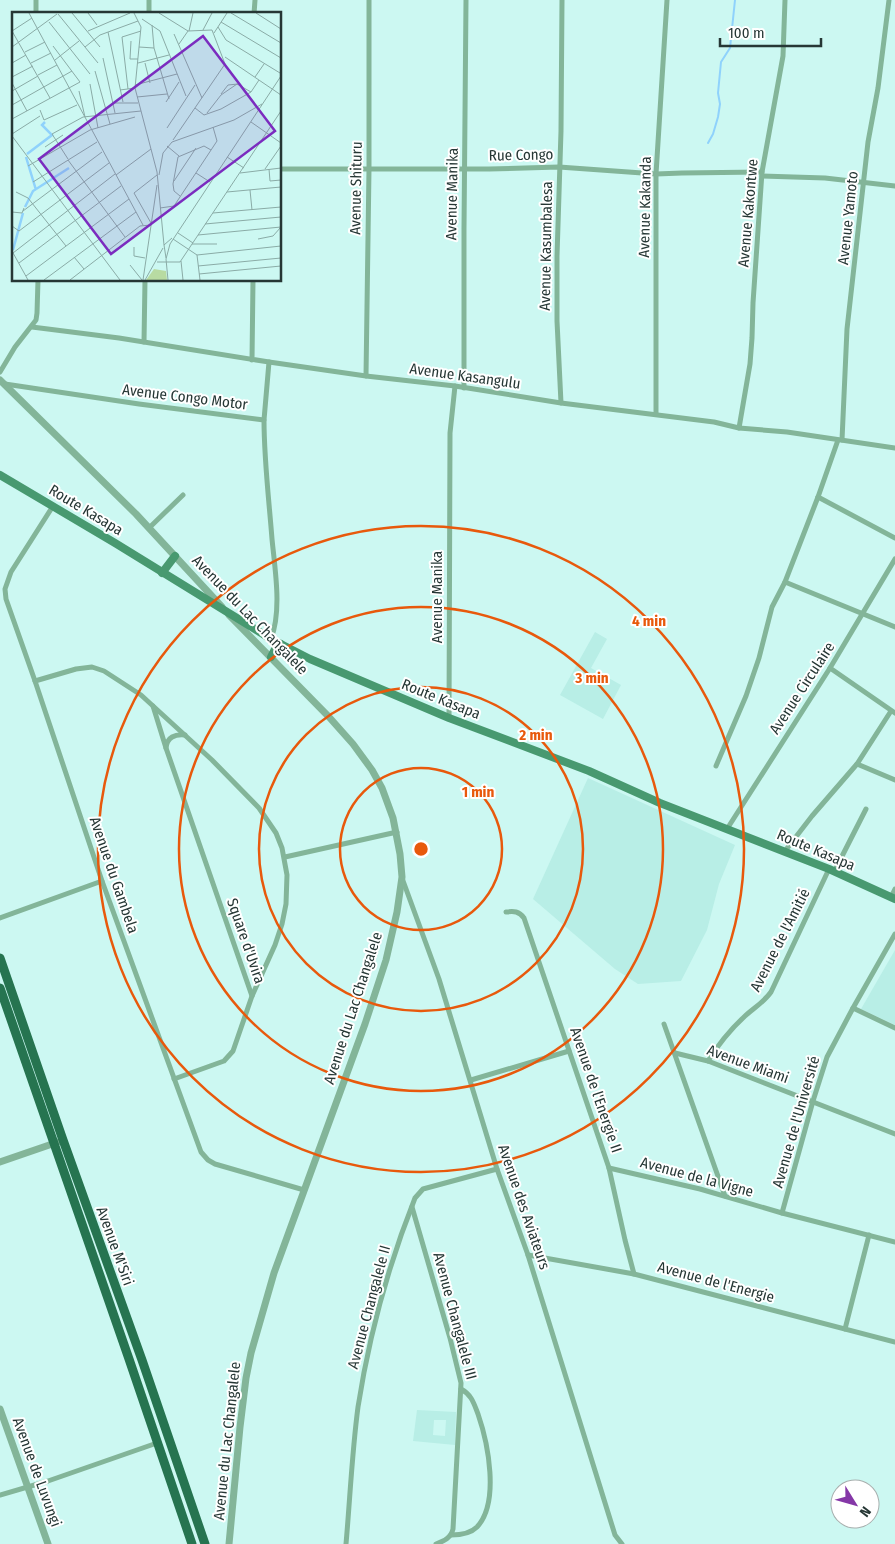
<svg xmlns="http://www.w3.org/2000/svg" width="895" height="1544" font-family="'Fira Sans Condensed',sans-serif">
<rect width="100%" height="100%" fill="#ccf8f2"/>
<g fill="#b8eee6" fill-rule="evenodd">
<path d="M 595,632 L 607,639 L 591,668 L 621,685 L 603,719 L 560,695 Z"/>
<path d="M 588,778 L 735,845 L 719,884 L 707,930 L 681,981 L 638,984 L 615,969 L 533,899 Z"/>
<path d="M 895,950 L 895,1025 L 861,1009 Z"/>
<path d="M 417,1410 L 456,1412 L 455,1445 L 413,1441 ZM 434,1420 L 446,1420 L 445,1436 L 433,1435 Z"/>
</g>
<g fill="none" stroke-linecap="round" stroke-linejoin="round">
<path stroke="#8fd2fc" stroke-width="2" d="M 708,143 L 713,134 L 718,117 L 720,104 L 718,93 L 721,62 L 730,48 L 735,0"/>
<g stroke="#83b599" stroke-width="5">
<path d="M 36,0 L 36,14"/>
<path d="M 149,14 L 149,0"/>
<path d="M 254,14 L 255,0"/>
<path d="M 280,169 L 489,169 L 559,167 L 656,174 L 682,173 L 762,172"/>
<path d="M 762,176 L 825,178 L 895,186"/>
<path d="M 32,327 L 119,338 L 269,362 L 366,376 L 455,386 L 561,403 L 714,422 L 739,428 L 787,432 L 895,448"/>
<path d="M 144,342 L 145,280"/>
<path d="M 252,360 L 253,280"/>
<path d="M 0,372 L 15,347 L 36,320 L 37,313 L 38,280"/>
<path d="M 366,376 L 369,169 L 369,0"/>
<path d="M 5,384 L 139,404 L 264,420 C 264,460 269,500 272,539 C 275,570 282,610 271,639"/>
<path d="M 464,388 L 464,229 L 466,0"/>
<path d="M 561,403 L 557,321 L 557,256 L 561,131 L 562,0"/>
<path d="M 656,414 L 656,174 L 667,0"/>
<path d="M 264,420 L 269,362"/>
<path d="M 739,428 L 750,364 L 752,338 L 753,303 L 762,172 L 783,56 L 785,0"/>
<path d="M 842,440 L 847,329 L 868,142 L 878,88 L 889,0"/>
<path d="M 818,497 L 895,538"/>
<path d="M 53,506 L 11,572 L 5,589 L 6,599 L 35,681 L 102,881 L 201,1152 L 208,1160 L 215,1164 L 304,1190"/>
<path d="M 149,528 L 183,495"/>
<path d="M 785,582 L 895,627"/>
<path d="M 830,668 L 895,713"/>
<path d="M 35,681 L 76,669 L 92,667 L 104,671 L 141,695 L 212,760 L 259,808 L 276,833 L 282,848 L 287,875 L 286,904 L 282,924 L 275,945 L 252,996 L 233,1051 L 224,1061 L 174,1079"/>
<path d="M 153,706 L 166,748 L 252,996"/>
<path d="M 449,718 L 450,433 L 455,386"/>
<path d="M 166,748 C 167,737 175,734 185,735"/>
<path d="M 857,764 L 895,780"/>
<path d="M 716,766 L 746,696 L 759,658 L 772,607 L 785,582 L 818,497 L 838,440"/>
<path d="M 727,829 L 830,668 L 895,559"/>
<path d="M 785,851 L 812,816 L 857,764 L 891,711"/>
<path d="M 285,857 L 397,832"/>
<path d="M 834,872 L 866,809"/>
<path d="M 402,878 L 439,979 L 497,1169 L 528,1255 L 615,1535 L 622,1544"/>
<path d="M 891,897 L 895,889"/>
<path d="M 506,912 C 514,911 519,911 524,918 L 609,1168 L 625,1240 L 634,1274"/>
<path d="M 0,918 L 102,881"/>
<path d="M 853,1008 L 895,1028"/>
<path d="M 664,1024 L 725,1196"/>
<path d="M 675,1053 L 708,1061 L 895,1134"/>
<path d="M 708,1061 C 718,1045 731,1029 745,1016 C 754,1008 764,1002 771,992 L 829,869"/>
<path d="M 471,1080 L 569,1051"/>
<path d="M 609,1168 L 700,1189 L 782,1213 L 895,1242"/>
<path d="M 412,1207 L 450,1338 L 461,1383 L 453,1529 C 451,1538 444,1541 436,1544"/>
<path d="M 782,1213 L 813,1101 L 827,1057 L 853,1008 L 895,934"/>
<path d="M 528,1255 L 634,1274 L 895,1342"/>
<path d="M 845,1329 L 869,1235"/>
<path d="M 0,1495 L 48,1481 L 157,1443"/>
<path d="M 451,1535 C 460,1535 470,1534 477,1527 C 500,1502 488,1443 478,1414 C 474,1404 472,1395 461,1389"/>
<path d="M 346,1544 C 350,1499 352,1452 358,1407 C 369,1336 388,1266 415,1198 L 423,1189 L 497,1169"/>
</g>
<g stroke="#83b599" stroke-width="7">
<path d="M 0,380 L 136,514 L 222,607"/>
<path d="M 229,615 L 329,717 L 353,744 L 372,770 L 382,788 L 393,818 L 400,854 L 402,877 L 397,912 L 386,960 L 365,1024 L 274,1273 L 251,1353 L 246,1378 L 240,1427 L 229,1544"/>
<path d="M 0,1162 L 58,1142"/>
<path d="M 0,1409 L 48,1544"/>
</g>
<g stroke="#489970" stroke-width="8">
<path d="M 0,475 L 115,543 L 271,639 L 310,659 L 449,718 L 589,771 L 660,803 L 829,869 L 895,899"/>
<path d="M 162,573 L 175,556"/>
<path d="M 271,657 L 275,649 L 281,644"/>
</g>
<g stroke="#267450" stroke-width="9">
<path d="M 0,958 L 63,1140 L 142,1360 L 205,1544"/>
<path d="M 0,988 L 129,1359 L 192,1544"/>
</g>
</g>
<g fill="none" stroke="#e8590c" stroke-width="2.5">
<circle cx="421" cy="849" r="81"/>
<circle cx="421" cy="849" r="162"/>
<circle cx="421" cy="849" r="242"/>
<circle cx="421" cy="849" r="323"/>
</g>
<g text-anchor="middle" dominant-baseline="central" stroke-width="4" stroke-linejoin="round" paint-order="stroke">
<g font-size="15" fill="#263735" stroke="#fff">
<text transform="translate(521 155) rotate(-1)">Rue Congo</text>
<text transform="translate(356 188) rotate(-89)">Avenue Shituru</text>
<text transform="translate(452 194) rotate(-89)">Avenue Manika</text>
<text transform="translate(645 207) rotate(-89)">Avenue Kakanda</text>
<text transform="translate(748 213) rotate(-85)">Avenue Kakontwe</text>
<text transform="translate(848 218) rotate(-84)">Avenue Yamoto</text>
<text transform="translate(546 246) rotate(-89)">Avenue Kasumbalesa</text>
<text transform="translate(465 376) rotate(8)">Avenue Kasangulu</text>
<text transform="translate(185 397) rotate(7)">Avenue Congo Motor</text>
<text transform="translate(86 510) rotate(31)">Route Kasapa</text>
<text transform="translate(437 597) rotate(-90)">Avenue Manika</text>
<text transform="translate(250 615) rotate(46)">Avenue du Lac Changalele</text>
<text transform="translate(802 688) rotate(-57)">Avenue Circulaire</text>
<text transform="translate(441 699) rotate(22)">Route Kasapa</text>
<text transform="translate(816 850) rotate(23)">Route Kasapa</text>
<text transform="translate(114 875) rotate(71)">Avenue du Gambela</text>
<text transform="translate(780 940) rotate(-63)">Avenue de l'Amitié</text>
<text transform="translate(246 941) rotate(71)">Square d'Uvira</text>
<text transform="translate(353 1008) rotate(-72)">Avenue du Lac Changalele</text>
<text transform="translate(748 1064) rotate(20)">Avenue Miami</text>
<text transform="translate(596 1090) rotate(71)">Avenue de l'Energie II</text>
<text transform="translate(796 1122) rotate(-74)">Avenue de l'Université</text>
<text transform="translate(697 1177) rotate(15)">Avenue de la Vigne</text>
<text transform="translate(524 1207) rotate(71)">Avenue des Aviateurs</text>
<text transform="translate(115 1246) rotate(70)">Avenue M'Siri</text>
<text transform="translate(716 1282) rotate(15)">Avenue de l'Energie</text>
<text transform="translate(369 1307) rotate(-75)">Avenue Changalele II</text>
<text transform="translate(455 1316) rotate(75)">Avenue Changalele III</text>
<text transform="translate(227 1441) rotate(-84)">Avenue du Lac Changalele</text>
<text transform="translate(37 1472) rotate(70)">Avenue de Luvungi</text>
</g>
</g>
<g transform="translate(12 12)">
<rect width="269" height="269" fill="#ccf8f2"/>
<path d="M 142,257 L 154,259 L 155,268 L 134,268 Z" fill="#b8dba2"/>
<path fill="none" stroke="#8fd2fc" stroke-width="2.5" d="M 15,142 L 40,123 L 30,113 L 33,110M 14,145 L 24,178M 13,195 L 21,179 L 57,156M 1,238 L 11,201"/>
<path fill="none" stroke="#8aaba6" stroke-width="1" d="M 17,1 L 131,213M 60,1 L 88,35M 76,1 L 85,13M 122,1 L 129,15 L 123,76 L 145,160 L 152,233M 147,1 L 176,19 L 200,18 L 213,52 L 161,128M 219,1 L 269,31M 244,1 L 269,17M 46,2 L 86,51M 130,7 L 148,19 L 174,84M 37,10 L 78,62M 209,10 L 269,46M 140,13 L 142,36 L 157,87M 206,15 L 214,28 L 268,61M 191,18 L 200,1M 0,19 L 38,86M 0,19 L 20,6M 76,19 L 118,1M 177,19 L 181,1M 96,20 L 111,90M 202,21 L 215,1M 162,22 L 190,86M 119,29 L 118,47 L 126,47M 167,32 L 176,19M 0,35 L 45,2M 73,35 L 88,23 L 126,9M 127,35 L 142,36M 13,40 L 33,30M 213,45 L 269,83M 91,46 L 103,101M 43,48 L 67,29M 0,51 L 14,43M 19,51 L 39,41M 126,51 L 157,43M 133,51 L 138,71M 83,59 L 98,112M 26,63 L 45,53M 0,65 L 21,54M 243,65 L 252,52M 0,71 L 15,99M 78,72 L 86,116M 123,73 L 165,62M 116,77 L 110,25 L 129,19M 108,78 L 123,76M 0,79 L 26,64M 67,79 L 73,105M 209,82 L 216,73 L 226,72M 125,85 L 155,82M 154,90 L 167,70M 103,91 L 126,91M 0,93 L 60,59M 183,96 L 192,103 L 209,97 L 239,80 L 247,68M 28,98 L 32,108 L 65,93M 195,101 L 209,83 L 225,72 L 239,80M 71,105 L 129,99M 0,107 L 68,70 L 41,34M 239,110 L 269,131M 155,116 L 183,73M 78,118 L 123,105M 0,122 L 28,104M 0,124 L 108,268M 155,134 L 167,144M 33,135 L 51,123M 215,145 L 232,156M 56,147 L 40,122 L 71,105M 56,148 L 113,225M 16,154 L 78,118M 253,157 L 269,134M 257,157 L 258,169 L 269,168M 184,161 L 198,170M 228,161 L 269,156M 104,163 L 139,137M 147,163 L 151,141 L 160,130 L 222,108 L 250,92M 162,169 L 184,136M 21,170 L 85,130M 238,178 L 240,198M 4,180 L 16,186 L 54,234M 215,180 L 269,175M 168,184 L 162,179 L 161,172 L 166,145 L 192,134 L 199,138M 148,196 L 162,194 L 205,129 L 201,115M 11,199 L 90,140M 0,200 L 10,201 L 12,196M 201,201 L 269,195M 139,211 L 122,181 L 145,163M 193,212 L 269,205M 0,214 L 7,219 L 97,151M 166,221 L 181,231M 186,223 L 269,215M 161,227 L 185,243 L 188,268M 246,227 L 261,224 L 269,215M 180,232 L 205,232M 122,235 L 122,244 L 133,246M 0,239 L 16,268M 1,241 L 103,162M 185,243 L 269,234M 62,245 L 72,257M 154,246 L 152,233 L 160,226M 169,249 L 171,268M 145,250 L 168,250 L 269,99M 7,251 L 109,174M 118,253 L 130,268M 186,254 L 269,246M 187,262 L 269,254M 14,264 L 117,187M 32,268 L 124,200M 58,268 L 128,214 L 139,213M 131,268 L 145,173M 133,268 L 151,236M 156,268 L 154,247 L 158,232 L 269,64"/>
<path fill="#7b2cbf" fill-opacity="0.15" stroke="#7b2cbf" stroke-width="2.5" d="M 191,24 L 263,119 L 99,242 L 27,147 Z"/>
<rect width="269" height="269" fill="none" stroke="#263735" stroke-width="2.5"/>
</g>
<circle cx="421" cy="849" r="8" fill="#e8590c" stroke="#fff" stroke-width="2.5"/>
<g font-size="15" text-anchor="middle" font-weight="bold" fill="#e8590c" stroke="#fff" stroke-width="4" stroke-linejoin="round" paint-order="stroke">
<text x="649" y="626">4 min</text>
<text x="592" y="683">3 min</text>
<text x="536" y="740">2 min</text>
<text x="478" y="797">1 min</text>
</g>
<g transform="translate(855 1504) rotate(127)"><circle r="24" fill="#ffffff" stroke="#a8afae"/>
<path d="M0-4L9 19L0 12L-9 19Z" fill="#8537a7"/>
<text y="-8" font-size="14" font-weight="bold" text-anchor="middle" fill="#263735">N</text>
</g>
<path d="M720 38v8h101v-8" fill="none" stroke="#263735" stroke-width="2.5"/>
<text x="728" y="38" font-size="15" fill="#263735" stroke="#ffffff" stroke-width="4" paint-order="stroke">100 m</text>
</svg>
